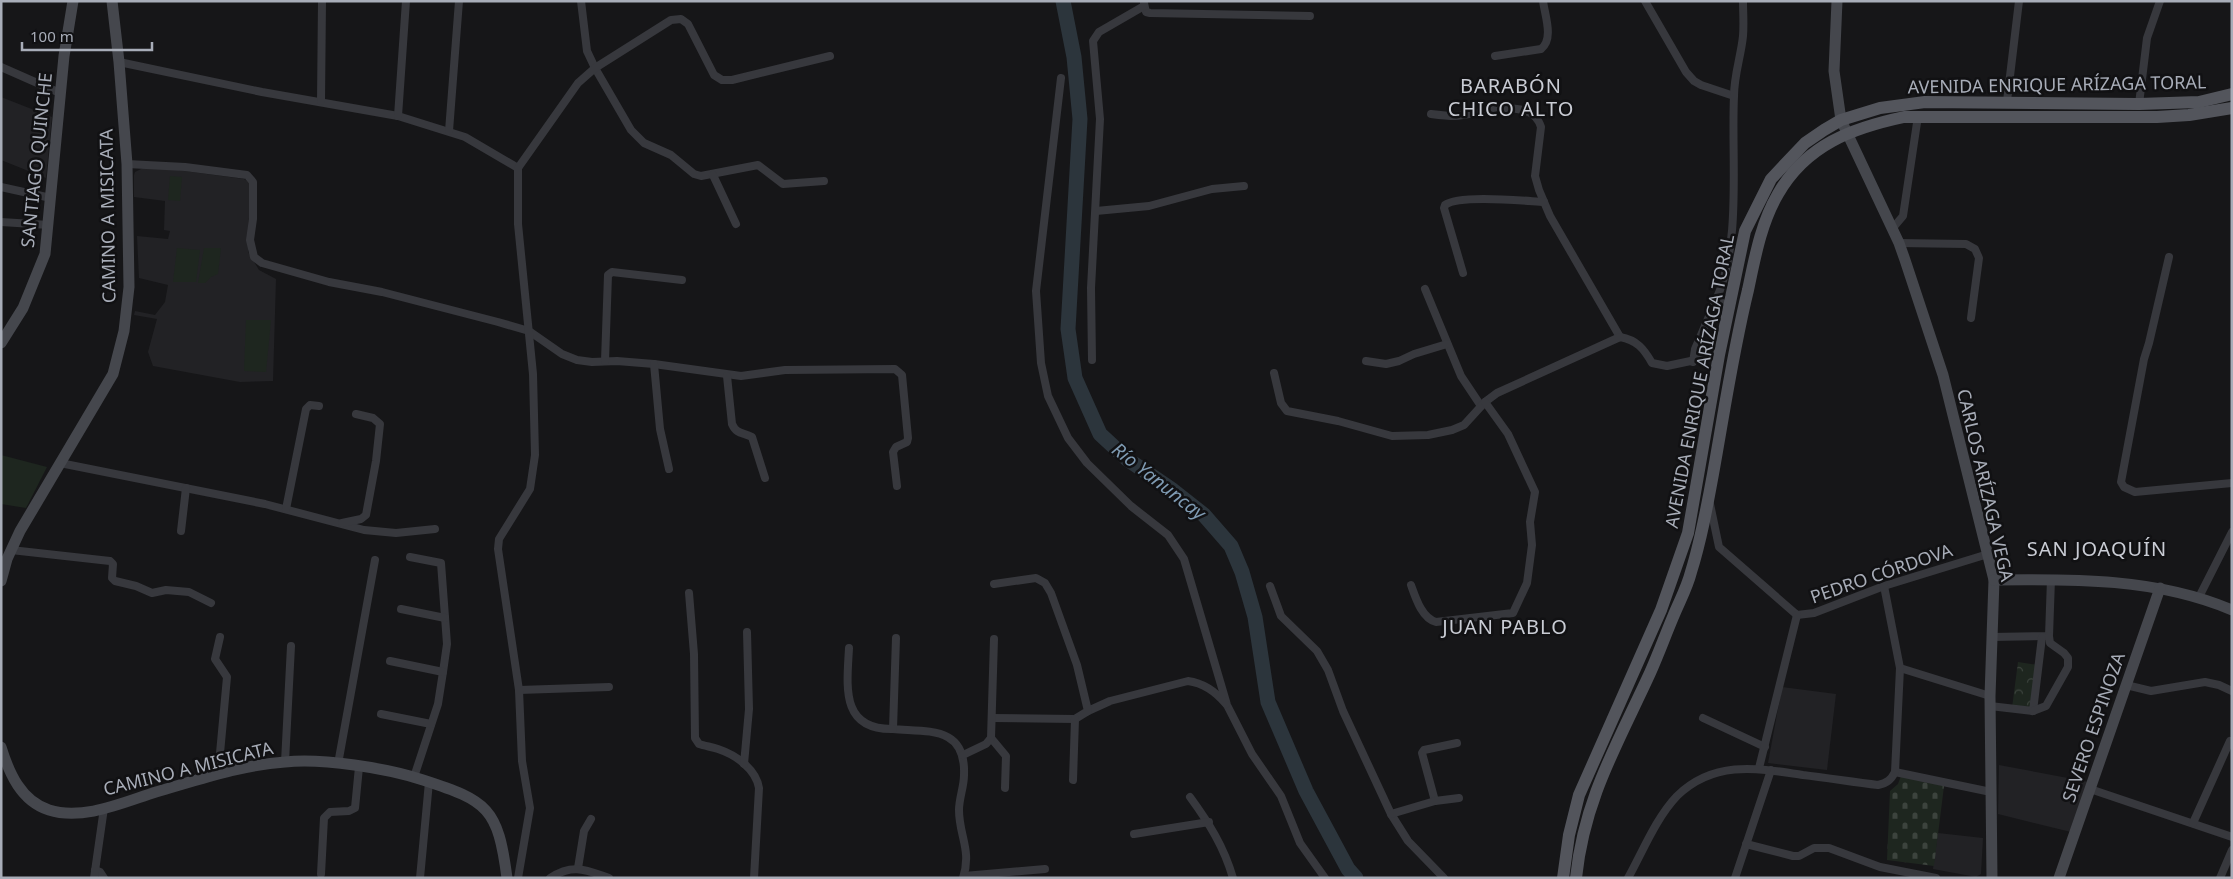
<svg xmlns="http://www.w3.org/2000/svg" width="2233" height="879" font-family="'Noto Sans',sans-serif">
<defs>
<pattern id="forest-crowns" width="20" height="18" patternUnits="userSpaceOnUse" patternTransform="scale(1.25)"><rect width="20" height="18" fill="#1e261f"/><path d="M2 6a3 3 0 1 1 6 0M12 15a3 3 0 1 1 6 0" fill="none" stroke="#3c433d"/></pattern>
<pattern id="cemetery-stones" width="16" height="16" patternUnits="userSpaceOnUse" patternTransform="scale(1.25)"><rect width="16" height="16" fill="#1e261f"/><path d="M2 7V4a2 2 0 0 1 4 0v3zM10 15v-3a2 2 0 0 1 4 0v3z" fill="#3c433d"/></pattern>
</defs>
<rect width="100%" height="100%" fill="#161618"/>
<g fill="#222225">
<path d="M 1,97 L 52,117 L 46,178 L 1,160 Z"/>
<path d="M 155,167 L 244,179 L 250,183 L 248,252 L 259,270 L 276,279 L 273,381 L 240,382 L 153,366 L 148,352 L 157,319 L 134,315 L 135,311 L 155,315 L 165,302 L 168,285 L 139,278 L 137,236 L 168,239 L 170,231 L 164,230 L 165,201 L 134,197 L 134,175 L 135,172 L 143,168 Z"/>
<path d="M 1782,687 L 1836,694 L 1827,770 L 1768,763 Z"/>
<path d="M 1999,765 L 2089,782 L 2071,832 L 1998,814 Z"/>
<path d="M 1938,833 L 1983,838 L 1981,874 L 1976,877 L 1933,869 Z"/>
</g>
<path fill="url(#forest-crowns)" d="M 2018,662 L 2038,665 L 2034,710 L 2012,708 Z"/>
<path fill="url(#cemetery-stones)" d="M 1901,776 L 1944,786 L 1934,866 L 1887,860 L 1890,791 L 1898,784 Z"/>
<g fill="#1e261f">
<path d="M 170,176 L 182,177 L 180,201 L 168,200 Z"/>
<path d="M 177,248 L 200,250 L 196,282 L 173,282 Z"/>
<path d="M 204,248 L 221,248 L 218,274 L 211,277 L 205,283 L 198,283 Z"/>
<path d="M 246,320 L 271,320 L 266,372 L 244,371 Z"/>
<path d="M 1,455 L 47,467 L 26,508 L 1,504 Z"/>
</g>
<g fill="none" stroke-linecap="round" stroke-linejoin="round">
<path stroke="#2c353c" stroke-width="15" d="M 1063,1 L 1074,57 L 1080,119 L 1068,329 L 1075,378 L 1100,434 L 1127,459 L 1171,489 L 1204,515 L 1231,546 L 1242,572 L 1255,617 L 1268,702 L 1306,791 L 1348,869 L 1356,878"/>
<g stroke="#37383d" stroke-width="8">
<path d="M 581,1 L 587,51 L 595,68 L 631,130 L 644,143 L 671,155 L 694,174 L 701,176 L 758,165 L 783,184 L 824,181"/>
<path d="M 1645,1 L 1686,72 L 1694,81 L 1701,85 L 1734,96"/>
<path d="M 1144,3 L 1146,12 L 1150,13 L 1310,16"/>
<path d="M 1495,56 L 1541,49 C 1554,39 1545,16 1543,1"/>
<path d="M 119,62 L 262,92 L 398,116 L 465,137 L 518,168"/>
<path d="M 1,67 L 60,93"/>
<path d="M 1061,78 L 1036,291 L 1041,363 L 1048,396 L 1068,438 L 1087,463 L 1131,506 L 1168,535 L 1184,559 L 1227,705 L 1252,754 L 1281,796 L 1300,843 L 1325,878"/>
<path d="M 321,101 L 322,1"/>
<path d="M 2007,101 L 2019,1"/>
<path d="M 2139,104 L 2147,38 L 2160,1"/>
<path d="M 1431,114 C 1439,115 1447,116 1455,116 C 1479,115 1531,94 1541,127 L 1535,176 L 1539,190 L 1550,216 L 1620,337"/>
<path d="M 398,116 L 406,1"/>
<path d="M 449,131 L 459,1"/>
<path d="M 127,164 L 185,167 L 247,175 L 253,182 L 253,219 L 250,240 L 254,257 L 262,263 L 329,282 L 382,292 L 498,322 L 529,331 L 562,354 L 577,360 L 592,362 L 617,361 L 654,364 L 741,376 L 785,370 L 895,369 L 902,375 L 908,438 L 907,442 L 896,447 L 893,452 L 897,486"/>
<path d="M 713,175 L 736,224"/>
<path d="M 1,187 L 51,198"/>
<path d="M 1096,211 L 1149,206 L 1212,189 L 1244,186"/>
<path d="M 1,222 L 49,225"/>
<path d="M 1892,229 L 1903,216 L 1918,116"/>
<path d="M 1899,243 L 1966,244 L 1975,249 L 1979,258 L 1971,318"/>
<path d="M 2169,257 L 2149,343 L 2144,359 L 2121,482 L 2124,487 L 2135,492 L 2232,483"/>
<path d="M 1463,273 L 1444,208 L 1445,205 C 1459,194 1525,201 1544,202"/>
<path d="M 1425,289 L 1461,376 L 1481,406"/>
<path d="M 1731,307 L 1716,300 C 1742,242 1731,159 1734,96 C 1734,75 1741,56 1743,36 C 1744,24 1743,12 1743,1"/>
<path d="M 1092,360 L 1091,288 L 1100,119 L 1093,41 L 1099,32 L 1144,6"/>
<path d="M 605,361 L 608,275 L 612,272 L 682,280"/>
<path d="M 1366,361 L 1386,364 L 1399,361 L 1414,354 L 1447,344"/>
<path d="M 1693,362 L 1695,349 L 1716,300"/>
<path d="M 654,364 L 660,429 L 669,469"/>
<path d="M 1274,373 L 1281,403 L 1287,411 L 1338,421 L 1392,436 L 1428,435 L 1452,430 L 1464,425 L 1485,402 L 1497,393 L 1620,337 C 1637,340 1644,349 1652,363 L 1667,366 L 1719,355"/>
<path d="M 727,376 L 732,424 C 737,435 743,432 752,437 L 765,478"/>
<path d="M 60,463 L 265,504 L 364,530 L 396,533 L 435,529"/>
<path d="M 1710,504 L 1719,547 L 1797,615 L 1814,613 L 1884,586 L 1988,554"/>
<path d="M 286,509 L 306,409 L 310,405 L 319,406"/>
<path d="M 342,523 L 361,519 L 366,515 L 376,461 L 380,424 L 373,418 L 356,414"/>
<path d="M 181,531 L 186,488"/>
<path d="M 11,550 L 110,561 L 113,564 L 112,578 L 115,581 L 136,586 L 152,593 L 166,590 L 189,592 L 211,603"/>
<path d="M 410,557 L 441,563 L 447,644 L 443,672 L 438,704 L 414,777"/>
<path d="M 1411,585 C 1416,599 1422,618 1436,622 L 1513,613 L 1527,583 L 1532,545 L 1530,522 L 1535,492 L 1508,434 L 1485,402"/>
<path d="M 1270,586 L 1281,616 L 1317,651 L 1328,670 L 1343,711 L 1391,814 L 1408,841 L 1444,878"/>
<path d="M 689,593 L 694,654 L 695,738 L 699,744 C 705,746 712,747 718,749 C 736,755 756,769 759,788 L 754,878"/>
<path d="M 2199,597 L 2232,532"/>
<path d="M 401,609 L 445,618"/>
<path d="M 1991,637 L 2049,636 L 2051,579"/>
<path d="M 896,638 L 893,729 C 929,732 966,726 964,775 C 964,787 959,798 959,810 C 959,836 972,850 963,878"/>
<path d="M 849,648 C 847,686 840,730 893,729"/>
<path d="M 390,661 L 443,672"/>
<path d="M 1900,668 L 1990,696"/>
<path d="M 2126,685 L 2151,691 L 2205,682 L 2219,685 L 2232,691"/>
<path d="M 519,690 L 609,687"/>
<path d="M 1990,706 L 2033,711 L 2042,637"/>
<path d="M 1088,711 L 1110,701 L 1188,681 C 1203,683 1216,692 1226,704"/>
<path d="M 2033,711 L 2046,706 L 2068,667 L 2068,658 L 2064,653 L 2050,643 L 2049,636"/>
<path d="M 381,714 L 431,724"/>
<path d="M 992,718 L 1075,719 L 1088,711 L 1077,665 L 1051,593 L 1045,583 L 1036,578 L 994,584"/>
<path d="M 1703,718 L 1765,747"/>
<path d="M 991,738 L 1006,756 L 1005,788"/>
<path d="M 963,755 L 986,744 L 991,738 L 994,639"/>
<path d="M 285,762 L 291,646"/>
<path d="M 338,764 L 375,560"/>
<path d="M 744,764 L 749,709 L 747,632"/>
<path d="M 1759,768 L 1797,615"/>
<path d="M 1895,772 L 1991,792"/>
<path d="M 218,775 L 227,677 L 215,659 L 220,637"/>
<path d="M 1073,780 L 1075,719"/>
<path d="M 2090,789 L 2232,837"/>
<path d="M 1190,797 C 1209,823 1224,847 1233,878"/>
<path d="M 1435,801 L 1422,753 L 1424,750 L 1457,743"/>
<path d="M 1391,814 L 1435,801 L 1459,798"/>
<path d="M 2193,823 L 2230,741"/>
<path d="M 1134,834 L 1209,822"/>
<path d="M 1746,844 L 1793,856 L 1799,856 L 1814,848 L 1829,848 L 1880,867 L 1936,878"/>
<path d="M 578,868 L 584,831 L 591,819"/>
<path d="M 95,870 L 100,872 L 104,878"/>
<path d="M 321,874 L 324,818 L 330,812 L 349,811 L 355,808 L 359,767"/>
<path d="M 964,876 L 1045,869"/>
<path d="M 94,878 L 104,808"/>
<path d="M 420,878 L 429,782"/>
<path d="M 518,878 L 530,808 L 522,761 L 519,690 L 498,549 L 499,539 L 530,489 L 535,455 L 533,374 L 518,224 L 518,168 L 578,83 L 595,68 L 671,20 L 681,19 L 688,24 L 714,75 L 722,80 L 732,80 L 830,56"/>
<path d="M 550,878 C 573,863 586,870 609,878"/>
<path d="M 1628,878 C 1643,851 1656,818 1677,796 C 1714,760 1757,768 1803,775 C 1828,778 1853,782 1878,785 C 1887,783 1891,780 1895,772 L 1900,668 L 1884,586"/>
<path d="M 1735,878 L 1771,770"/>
<path d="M 2220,878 L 2232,850"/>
</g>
<g stroke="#45474d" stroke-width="11">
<path d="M 1837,1 L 1834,71 L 1841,120 L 1899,243 L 1905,260 L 1943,375 L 1994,580 L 1990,696 L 1992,878"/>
<path d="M 1,343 L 23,308 L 45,254 L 64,56 L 73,1"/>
<path d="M 1994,580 C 2074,579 2157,578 2232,610"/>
<path d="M 1,581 L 7,559 L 20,531 L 113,374 L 124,331 L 129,287 L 127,164 L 119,62 L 112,1"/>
<path d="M 1,747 C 9,773 21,801 49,810 C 83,821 124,802 156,792 C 198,780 241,765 285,762 C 322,758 387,768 423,780 C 488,801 498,808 507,878"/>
<path d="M 2059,878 L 2160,588"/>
</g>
<g stroke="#53555c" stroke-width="12">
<path d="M 1563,878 L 1569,835 L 1579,795 L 1661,610 L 1688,533 L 1719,355 L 1745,231 L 1771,179 L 1805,143 L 1824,130 L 1841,120 L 1880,108 L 1925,102 L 2139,104 L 2199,102 L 2232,94"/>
<path d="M 1576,878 C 1584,799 1618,743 1650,673 C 1658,655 1665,636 1673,617 C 1679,602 1687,588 1691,572 C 1701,540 1707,507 1713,474 C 1724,413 1733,351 1748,290 C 1755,257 1761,223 1778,194 C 1806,145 1852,128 1904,117 L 2157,117 L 2189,115 L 2232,108"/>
</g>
</g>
<g text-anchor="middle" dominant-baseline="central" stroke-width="5" stroke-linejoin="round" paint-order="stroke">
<g font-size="18" fill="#a8adb8" stroke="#111113">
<text transform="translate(2057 84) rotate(-1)">AVENIDA ENRIQUE ARÍZAGA TORAL</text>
<text transform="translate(36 160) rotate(-84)">SANTIAGO QUINCHE</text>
<text transform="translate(107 216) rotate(-91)">CAMINO A MISICATA</text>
<text transform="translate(1699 381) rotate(-79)">AVENIDA ENRIQUE ARÍZAGA TORAL</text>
<text transform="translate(1986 485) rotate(77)">CARLOS ARÍZAGA VEGA</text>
<text transform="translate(1881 573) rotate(-19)">PEDRO CÓRDOVA</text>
<text transform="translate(2093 727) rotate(-71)">SEVERO ESPINOZA</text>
<text transform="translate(188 768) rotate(-14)">CAMINO A MISICATA</text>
</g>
<g font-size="19" font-style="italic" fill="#7f9bb3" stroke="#111113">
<text transform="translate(1159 481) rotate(38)">Río Yanuncay</text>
</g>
<g font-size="20" letter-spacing="1" fill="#c9ccd4" stroke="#111113">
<text x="1511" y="85">BARABÓN<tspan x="1511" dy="23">CHICO ALTO</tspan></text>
<text x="2097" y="548">SAN JOAQUÍN</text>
<text x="1505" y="626">JUAN PABLO</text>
</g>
</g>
<rect width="2233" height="879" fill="none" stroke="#a8adb8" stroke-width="5"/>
<path d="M22 42v8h130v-8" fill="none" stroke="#a8adb8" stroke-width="2.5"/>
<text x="30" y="42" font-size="15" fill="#a8adb8" stroke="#111113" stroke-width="4" paint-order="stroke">100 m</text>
</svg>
